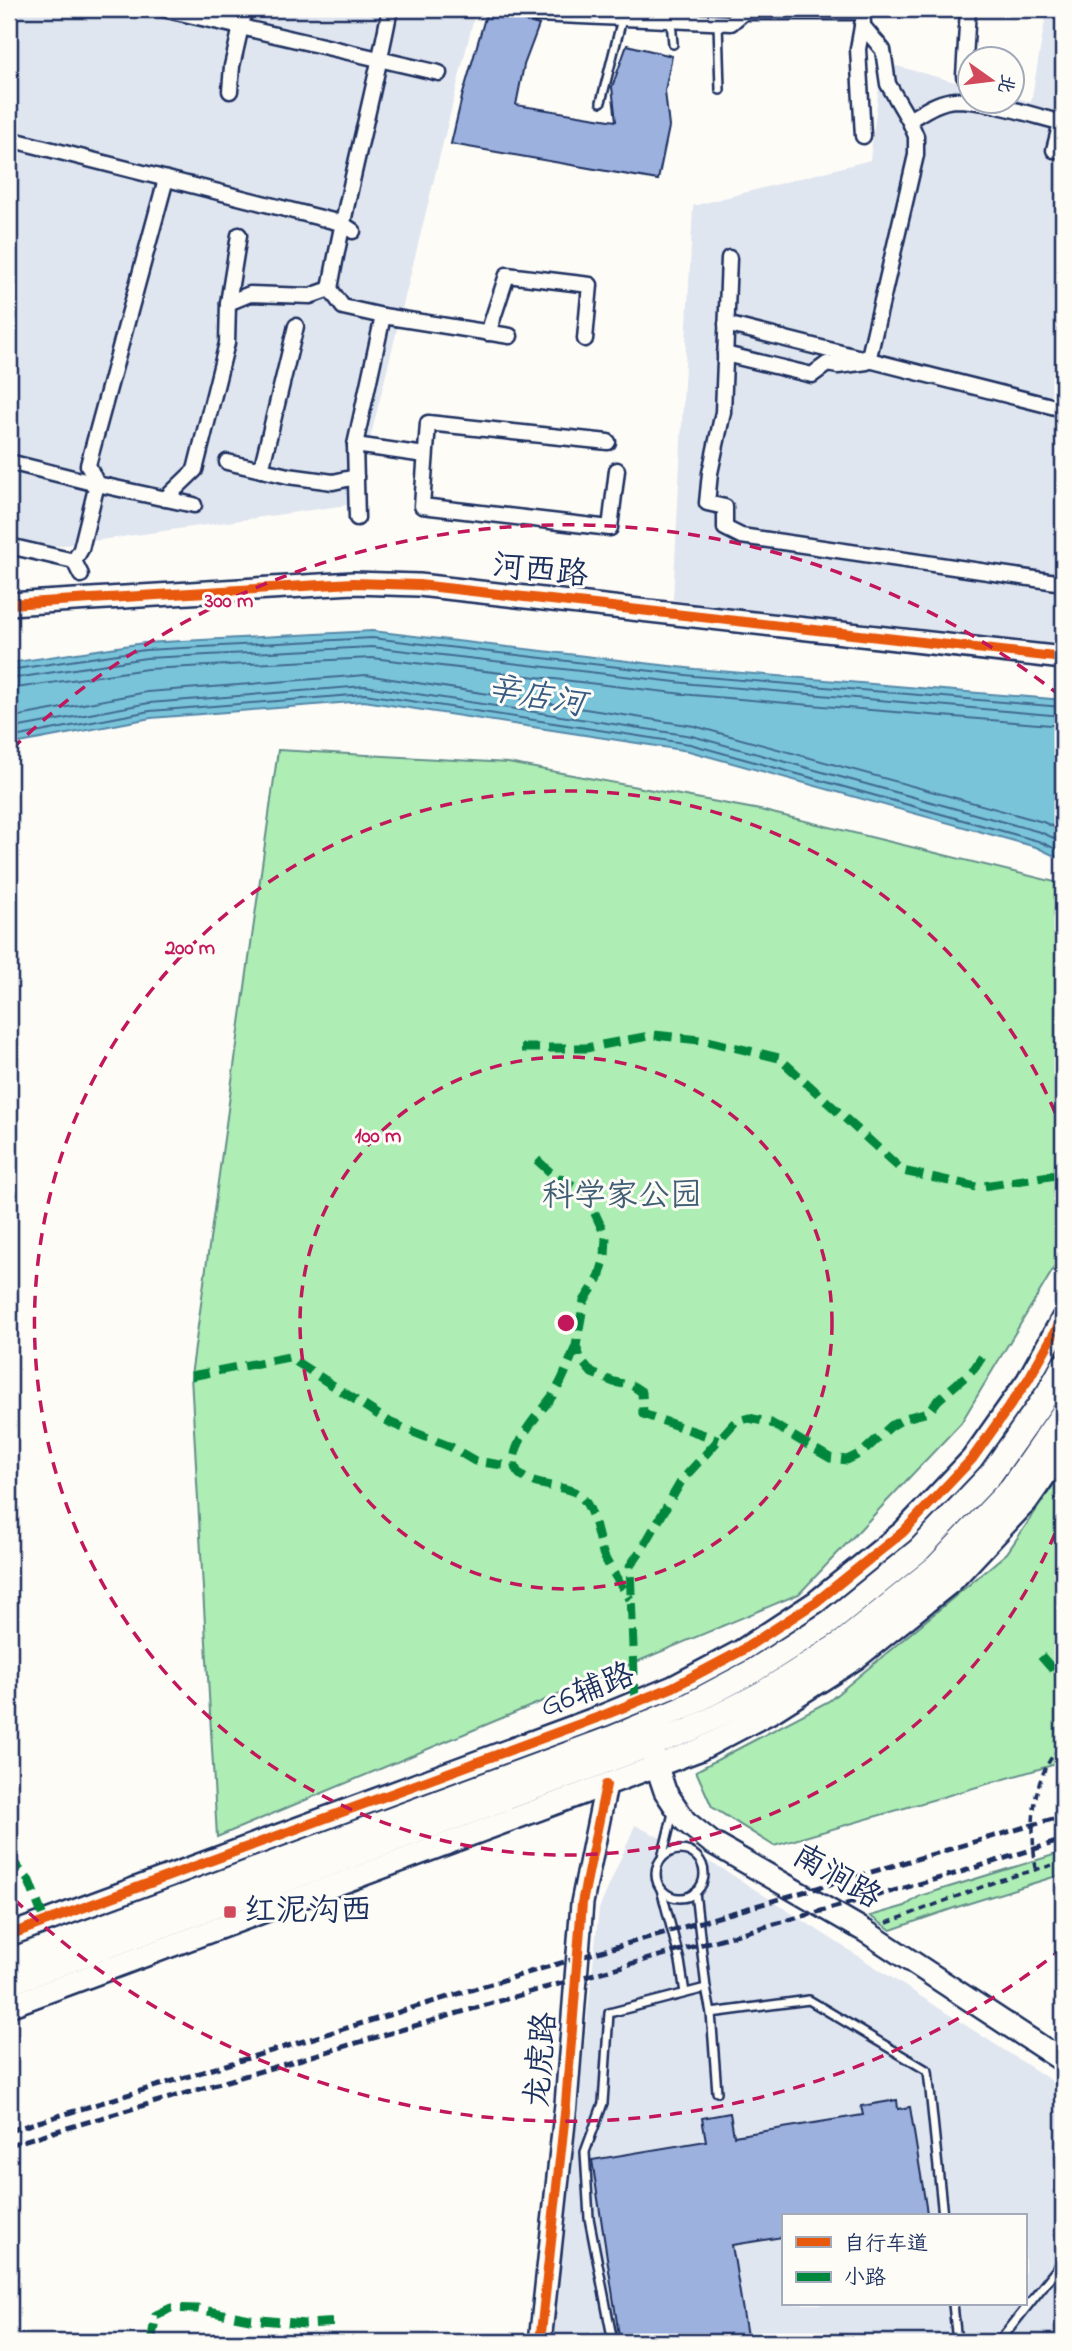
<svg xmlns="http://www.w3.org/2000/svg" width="1072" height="2351" font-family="'Indie Flower','LXGW WenKai TC',sans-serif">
<rect width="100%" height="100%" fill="#fdfcf7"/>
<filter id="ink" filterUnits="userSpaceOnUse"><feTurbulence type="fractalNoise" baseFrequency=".0143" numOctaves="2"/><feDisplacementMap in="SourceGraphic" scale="14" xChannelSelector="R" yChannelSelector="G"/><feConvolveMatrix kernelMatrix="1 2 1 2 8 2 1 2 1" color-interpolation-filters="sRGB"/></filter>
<g filter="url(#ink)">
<g fill="#e0e6f0" fill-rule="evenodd">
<path d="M 9,9 L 476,9 L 354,504 L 9,553 Z"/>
<path d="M 1047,9 L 1063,9 L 1063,652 L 673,600 L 693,206 L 870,160 L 882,62 L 970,86 L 970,102 L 1012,102 L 1013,97 L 1031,102 Z"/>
<path d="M 635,1825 L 723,1869 L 1063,2088 L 1063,2342 L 552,2342 L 599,1909 ZM 783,2216 L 1025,2216 L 1025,2304 L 783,2304 Z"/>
</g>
<g fill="#aeedb4" stroke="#648e89" stroke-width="2">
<path d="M 278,750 L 508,763 L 760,810 L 1063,884 L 1063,1253 L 961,1423 L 799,1594 L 217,1837 L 191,1376 Z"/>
<path d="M 1063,1471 L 1063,1762 L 774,1846 L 712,1807 L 696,1771 L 829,1701 L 1007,1553 Z"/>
<path d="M 1063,1852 L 1063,1874 L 954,1908 L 891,1930 L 870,1916 L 905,1906 L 920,1896 Z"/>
</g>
<path fill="#7ac4da" stroke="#5488a8" stroke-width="2" d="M 372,631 L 695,669 L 1063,700 L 1063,860 L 1036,847 L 689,751 L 364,701 L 151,718 L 9,745 L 9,663 L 144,643 Z"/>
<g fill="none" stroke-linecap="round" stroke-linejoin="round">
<g stroke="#416b90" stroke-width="2">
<path d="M 9,670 L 145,650 L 372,638 L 694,676 L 1063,707"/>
<path d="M 9,679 L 146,658 L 372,647 L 693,684 L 1063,716"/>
<path d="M 9,689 L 147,669 L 372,658 L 692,695 L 1063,726"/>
<path d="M 9,718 L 147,692 L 366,675 L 694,726 L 1043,822 L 1063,831"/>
<path d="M 9,729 L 149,703 L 365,686 L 692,736 L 1040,832 L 1063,842"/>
<path d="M 9,738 L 150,711 L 365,694 L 690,744 L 1038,841 L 1063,852"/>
</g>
</g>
<g fill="#9db1df" stroke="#1b2f5e" stroke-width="2">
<path d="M 487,11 L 539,25 L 524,65 L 516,105 L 616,121 L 612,87 L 627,45 L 672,56 L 665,91 L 669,127 L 658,180 L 451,144 L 462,97 Z"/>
<path d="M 897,2100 L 898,2109 L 910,2107 L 927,2213 L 908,2216 L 783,2216 L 783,2237 L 732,2245 L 748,2342 L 620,2342 L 592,2160 L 706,2141 L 702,2118 L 730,2113 L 734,2136 L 863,2115 L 861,2106 Z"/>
</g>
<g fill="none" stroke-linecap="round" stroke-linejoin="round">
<g stroke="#1b2f5e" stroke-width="12">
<g id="lane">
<path d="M 670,9 L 673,44"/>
<path d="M 718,23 L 720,90"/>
<path d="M 601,102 L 622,19"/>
<circle cx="680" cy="1874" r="24"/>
<path d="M 662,1858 L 673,1813"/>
<path d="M 661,1889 L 680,1961 L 685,1993"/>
<path d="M 695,1892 L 706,1988"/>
<path d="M 711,2013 L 717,2092"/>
<path d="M 953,2304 L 957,2342"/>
<path d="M 613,2342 L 589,2218 L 585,2152 L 603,2103 L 609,2013 L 706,1988 L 711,2013 L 809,2000 L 928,2071 L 943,2216"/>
<path d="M 999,2342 L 1063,2261"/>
</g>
</g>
<g stroke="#1b2f5e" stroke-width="19">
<g id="street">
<path d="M 163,9 L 439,73"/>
<path d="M 537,14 L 731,23 L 744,12 L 864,12"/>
<path d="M 863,21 L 858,49 L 863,136"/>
<path d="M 862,25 L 883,50 L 888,84 L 909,120 L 916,136 L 916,155 L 868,361"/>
<path d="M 964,76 L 968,9"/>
<path d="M 230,91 L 232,66 L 245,9"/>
<path d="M 909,120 C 923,112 938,101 955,100 C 987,100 1031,115 1063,123"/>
<path d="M 9,139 L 341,223 L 353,231"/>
<path d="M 1054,150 L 1061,123"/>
<path d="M 729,258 L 723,412 L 710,473 L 707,503 L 725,507 L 725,528 L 741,536 L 1063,583"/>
<path d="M 330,289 L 343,307 L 383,316 L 355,445 L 357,518"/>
<path d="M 228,303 L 250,294 L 310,296 L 330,289 C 346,195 372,103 390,9"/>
<path d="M 383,316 L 510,336"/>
<path d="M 726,324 L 1063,409"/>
<path d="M 488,333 L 507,275 L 590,285 L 585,339"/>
<path d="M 725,354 L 812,375 L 827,364 L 838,366 L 867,362"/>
<path d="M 608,442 L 428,423 L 422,506 L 610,528 L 617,470"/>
<path d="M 355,445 L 425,455"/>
<path d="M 9,462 L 97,484 L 194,505"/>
<path d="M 227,462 L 288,476 L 333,482 L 356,477"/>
<path d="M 261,470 L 296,326"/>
<path d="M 165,499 L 195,470 L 227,343 L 228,303 L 239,235"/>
<path d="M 9,546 L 74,561 L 81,575"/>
<path d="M 74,561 L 81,549 L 97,484 L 88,465 L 166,179"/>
</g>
</g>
<g stroke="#1b2f5e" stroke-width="26">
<g id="secondary">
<path d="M 9,604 L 353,583 L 419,585 L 1063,658"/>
<path d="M 653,1755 L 665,1791 L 685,1821 L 711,1842 L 865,1931 L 1063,2061"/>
<path d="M 9,1935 L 602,1716 L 673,1687 L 741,1651 L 816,1602 L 903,1532 L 972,1459 L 1028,1380 L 1063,1318"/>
<path d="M 9,2006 L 699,1750 L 773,1711 L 855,1659 L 951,1582 L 1027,1501 L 1063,1450"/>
<path d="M 540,2342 L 566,2104 L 582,1903 L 606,1785"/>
</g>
</g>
<g stroke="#1b2f5e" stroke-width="28">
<g id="primary">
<path d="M 9,1961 L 611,1738 L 683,1708 L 753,1671 L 830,1622 L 919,1550 L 991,1474 L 1048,1393 L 1063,1366"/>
<path d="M 9,1983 L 690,1730 L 762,1693 L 843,1642 L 937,1566 L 1011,1488 L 1063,1413"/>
</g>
</g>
<g stroke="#1b2f5e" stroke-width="3.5" stroke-dasharray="7 5" stroke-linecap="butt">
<path d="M 1036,1869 C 1030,1827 1030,1776 1063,1744"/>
<path d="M 887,1923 L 1000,1880 L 1063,1862"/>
</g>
<use href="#lane" stroke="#fdfcf7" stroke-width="7"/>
<use href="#street" stroke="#fdfcf7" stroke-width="14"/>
<use href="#secondary" stroke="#fdfcf7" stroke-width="21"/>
<use href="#primary" stroke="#fdfcf7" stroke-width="23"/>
<g stroke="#1b2f5e" stroke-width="5" stroke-dasharray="10 5" stroke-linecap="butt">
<path d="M 9,2131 L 530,1972 L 1063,1816"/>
<path d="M 9,2145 L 537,1990 L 958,1873 L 1063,1840"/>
</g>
<g stroke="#00873e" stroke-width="9" stroke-dasharray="18 9" stroke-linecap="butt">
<path d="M 521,1048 L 586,1048 L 654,1035 L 708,1041 L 779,1058 L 903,1171 L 977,1187 L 1063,1174"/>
<path d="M 537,1160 L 552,1174 L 585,1192 L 606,1237 L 605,1257 L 599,1278 L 584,1301 L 576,1346 L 581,1360 L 592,1373 L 614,1382 L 633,1386 L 642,1392 L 643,1414 L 719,1440"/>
<path d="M 576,1346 C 569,1362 563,1381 553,1395 C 542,1411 495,1458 523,1477 C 539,1488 566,1485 578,1494 C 596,1508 596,1538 605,1558 C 612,1572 622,1586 630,1599"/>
<path d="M 191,1376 L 289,1357 L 391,1423 L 451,1447 L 475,1461 L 516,1467"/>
<path d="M 1041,1656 L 1063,1681"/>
<path d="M 635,1702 L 630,1566 L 645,1544 L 682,1480 L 735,1422 L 749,1418 L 771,1423 L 830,1458 L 847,1460 L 863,1452 L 891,1426 L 905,1418 L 929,1412 L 938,1400 L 974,1369 L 986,1351"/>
<path d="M 9,1857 L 29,1881 L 45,1922"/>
<path d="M 151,2342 L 156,2315 L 171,2308 L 197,2309 L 250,2319 L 305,2324 L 340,2322"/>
</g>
<g stroke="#fdfcf7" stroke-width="15">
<g id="cycleway">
<path d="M 9,604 L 353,583 L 419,585 L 1063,658"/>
<path d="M 9,1935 L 602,1716 L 673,1687 L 741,1651 L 816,1602 L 903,1532 L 972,1459 L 1028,1380 L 1063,1318"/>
<path d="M 540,2342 L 566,2104 L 582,1903 L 606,1785"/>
</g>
</g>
<use href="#cycleway" stroke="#e8590c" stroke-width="10"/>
</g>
</g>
<g fill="none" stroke="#c2185b" stroke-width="3.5" stroke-dasharray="12 9">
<circle cx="566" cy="1323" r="266"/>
<path d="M1063 1514A532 532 0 1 1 1063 1132"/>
<path d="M1063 1948A798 798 0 0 1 12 1897M12 749A798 798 0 0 1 1063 698"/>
</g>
<rect fill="#d1495b" stroke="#fdfcf7" stroke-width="2.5" x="223" y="1905" width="14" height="14" rx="3.5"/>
<g text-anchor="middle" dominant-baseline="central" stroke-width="6" stroke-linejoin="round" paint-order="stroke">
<g font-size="32" fill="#1b2f5e" stroke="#fdfcf7">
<text transform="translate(540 572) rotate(6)">河西路</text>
<text transform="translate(588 1692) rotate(-21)">G6辅路</text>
<text transform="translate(836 1878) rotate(30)">南涧路</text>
<text transform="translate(543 2060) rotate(-85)">龙虎路</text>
</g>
<g font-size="32" fill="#405e74" stroke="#fdfcf7">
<text x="622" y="1197">科学家公园</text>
</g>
<g font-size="32" fill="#1b2f5e" stroke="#fdfcf7" text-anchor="start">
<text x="244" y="1912">红泥沟西</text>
</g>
<g font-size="33" font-style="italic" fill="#385c83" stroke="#fdfcf7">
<text transform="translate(536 698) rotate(10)">辛店河</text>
</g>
</g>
<circle cx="566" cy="1323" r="10" fill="#c2185b" stroke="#fdfcf7" stroke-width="3.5"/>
<g font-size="21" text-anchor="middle" font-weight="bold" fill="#c2185b" stroke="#fdfcf7" stroke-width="6" stroke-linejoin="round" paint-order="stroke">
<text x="229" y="607">300 m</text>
<text x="190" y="954">200 m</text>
<text x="378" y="1142">100 m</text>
</g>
<rect width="1072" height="2351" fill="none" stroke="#fdfcf7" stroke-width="35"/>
<rect x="18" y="18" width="1037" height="2316" fill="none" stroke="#1b2f5e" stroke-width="2.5" filter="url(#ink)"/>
<rect x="782" y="2214" width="245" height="91" fill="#fdfcf7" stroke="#a3aaba" stroke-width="2"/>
<rect x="796" y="2237" width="35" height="10" fill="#e8590c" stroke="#a3aaba" stroke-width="2"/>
<text x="844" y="2250" font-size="21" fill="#1b2f5e">自行车道</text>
<rect x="796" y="2272" width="35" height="10" fill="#00873e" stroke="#a3aaba" stroke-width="2"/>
<text x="844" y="2284" font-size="21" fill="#1b2f5e">小路</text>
<g transform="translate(991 80) rotate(104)"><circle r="33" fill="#fdfcf7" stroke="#a3aaba" stroke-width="2"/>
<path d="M0-5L12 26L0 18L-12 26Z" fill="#d1495b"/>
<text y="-10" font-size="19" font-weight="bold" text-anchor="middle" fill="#1b2f5e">北</text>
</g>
</svg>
